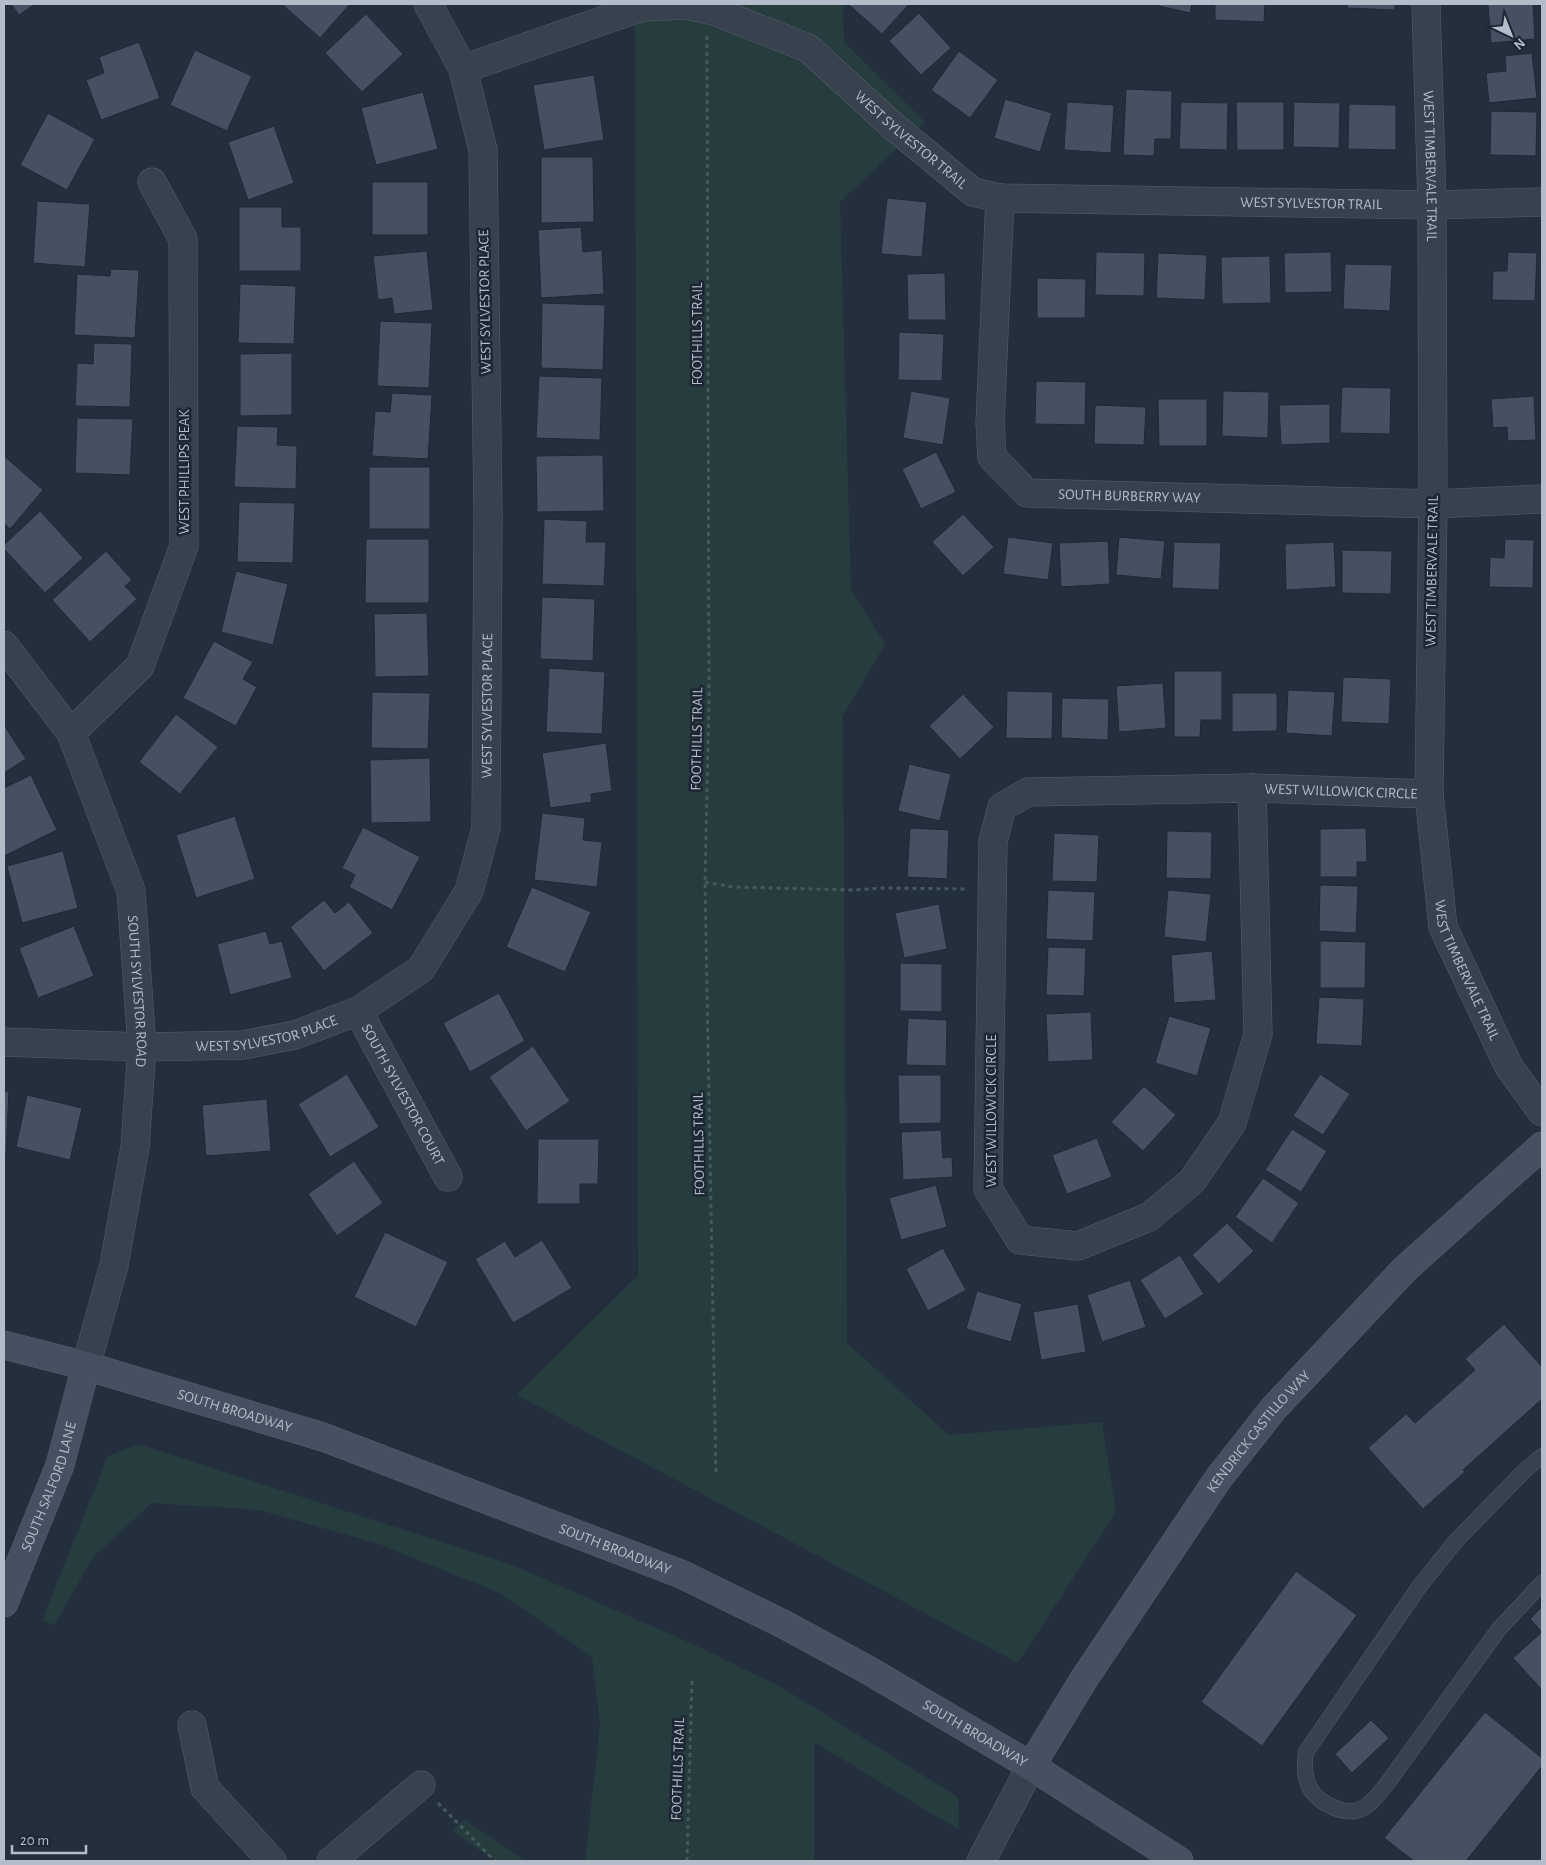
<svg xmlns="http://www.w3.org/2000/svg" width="1546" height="1865" font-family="'Alegreya Sans',sans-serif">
<rect width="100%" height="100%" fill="#242f3e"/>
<g fill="#263c3f">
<path d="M 633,4 L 843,4 L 844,42 L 925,122 L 840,202 L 851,589 L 885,644 L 843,716 L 847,1343 L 949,1435 L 1102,1422 L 1116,1512 L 1018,1663 L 517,1395 L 638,1275 L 635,39 Z"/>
<path d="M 138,1444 L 510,1564 L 695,1645 L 781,1687 L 958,1797 L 959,1830 L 814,1742 L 814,1861 L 585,1861 L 600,1724 L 592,1657 L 500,1593 L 379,1544 L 259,1510 L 152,1503 L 94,1556 L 54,1625 L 42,1620 L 108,1456 Z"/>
<path d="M 464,1819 L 526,1861 L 495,1861 L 452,1831 Z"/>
</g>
<g fill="#455162" stroke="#1f2835">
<path d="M 11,4 L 35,4 L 19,15 Z"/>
<path d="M 282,4 L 350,4 L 320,38 Z"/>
<path d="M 848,4 L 909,4 L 882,34 Z"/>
<path d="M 1151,4 L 1192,4 L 1190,13 Z"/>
<path d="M 1215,4 L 1265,4 L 1264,22 L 1215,20 Z"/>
<path d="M 1347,4 L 1395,4 L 1395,10 L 1347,8 Z"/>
<path d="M 1488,4 L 1533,4 L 1535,39 L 1491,43 Z"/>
<path d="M 919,13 L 951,48 L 921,75 L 889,41 Z"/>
<path d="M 366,14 L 403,54 L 362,92 L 325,53 Z"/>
<path d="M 139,42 L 160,98 L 101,120 L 86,80 L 104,73 L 99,57 Z"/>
<path d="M 195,50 L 252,76 L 227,131 L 170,105 Z"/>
<path d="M 959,51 L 998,80 L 970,118 L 931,90 Z"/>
<path d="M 1532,53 L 1537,98 L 1489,103 L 1486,73 L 1506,71 L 1505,56 Z"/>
<path d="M 594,75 L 604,140 L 544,150 L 533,85 Z"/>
<path d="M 1126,89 L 1172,91 L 1171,139 L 1155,139 L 1154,156 L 1123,155 Z"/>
<path d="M 423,92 L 438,149 L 376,165 L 361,108 Z"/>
<path d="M 1005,99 L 1052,113 L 1040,152 L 994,138 Z"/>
<path d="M 1067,102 L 1114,105 L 1111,153 L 1064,150 Z"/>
<path d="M 1181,102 L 1228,103 L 1227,150 L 1179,149 Z"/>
<path d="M 1236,102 L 1284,102 L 1284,150 L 1237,150 Z"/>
<path d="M 1294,102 L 1340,103 L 1339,148 L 1293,147 Z"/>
<path d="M 1349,104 L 1396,105 L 1396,150 L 1348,149 Z"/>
<path d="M 1491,111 L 1537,112 L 1536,156 L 1490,155 Z"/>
<path d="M 48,113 L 95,139 L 67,190 L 20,165 Z"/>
<path d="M 274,126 L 294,183 L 248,200 L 228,142 Z"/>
<path d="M 541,157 L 593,157 L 594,222 L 541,223 Z"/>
<rect x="372" y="182" width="56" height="53"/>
<path d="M 887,198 L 927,202 L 922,257 L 881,254 Z"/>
<path d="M 37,201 L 90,204 L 85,267 L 33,263 Z"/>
<path d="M 239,207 L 282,207 L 282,227 L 301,227 L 301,271 L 239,271 Z"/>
<path d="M 581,227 L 583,252 L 602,250 L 604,294 L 541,298 L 538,230 Z"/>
<path d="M 427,251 L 433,310 L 394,314 L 392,298 L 378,300 L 373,256 Z"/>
<path d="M 1096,252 L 1145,253 L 1144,296 L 1095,295 Z"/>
<path d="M 1331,252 L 1332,292 L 1285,293 L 1284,253 Z"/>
<path d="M 1508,252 L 1537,253 L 1535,301 L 1492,300 L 1493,271 L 1507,271 Z"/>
<path d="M 1158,253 L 1207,255 L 1205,300 L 1156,298 Z"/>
<path d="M 1270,256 L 1271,303 L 1222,304 L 1221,257 Z"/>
<path d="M 1345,264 L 1392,265 L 1390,311 L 1343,309 Z"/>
<path d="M 111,269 L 139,270 L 135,338 L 74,335 L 77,274 L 110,276 Z"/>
<path d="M 945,273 L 946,320 L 908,320 L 907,274 Z"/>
<path d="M 1037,278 L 1086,279 L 1085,318 L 1037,318 Z"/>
<path d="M 240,284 L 296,286 L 294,344 L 238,343 Z"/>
<path d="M 542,303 L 605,305 L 603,370 L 541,368 Z"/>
<path d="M 380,321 L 432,323 L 429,388 L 377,386 Z"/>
<path d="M 899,332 L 944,334 L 942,381 L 898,380 Z"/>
<path d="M 94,343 L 132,344 L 130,407 L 75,406 L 77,363 L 93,364 Z"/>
<path d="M 292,353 L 292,415 L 240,416 L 240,354 Z"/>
<path d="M 539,376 L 602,378 L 600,440 L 536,438 Z"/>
<path d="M 1036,381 L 1086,382 L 1085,425 L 1035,424 Z"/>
<path d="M 1342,387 L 1391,388 L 1390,434 L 1340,433 Z"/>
<path d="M 911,391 L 950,398 L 943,445 L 903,438 Z"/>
<path d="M 1223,391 L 1269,392 L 1268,438 L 1222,436 Z"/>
<path d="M 392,393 L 432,395 L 428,459 L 372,456 L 375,411 L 390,412 Z"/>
<path d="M 1534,396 L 1536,440 L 1508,441 L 1507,427 L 1493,428 L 1491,399 Z"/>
<path d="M 1158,399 L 1207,399 L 1207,446 L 1159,446 Z"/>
<path d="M 1330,404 L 1330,443 L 1281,445 L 1279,405 Z"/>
<path d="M 1095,405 L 1146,407 L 1144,445 L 1094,444 Z"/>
<path d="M 77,418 L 133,419 L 130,475 L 75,473 Z"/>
<path d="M 237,426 L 278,427 L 277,445 L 297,446 L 296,489 L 234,487 Z"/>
<path d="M 936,452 L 956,492 L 921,509 L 902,469 Z"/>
<path d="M 603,455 L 604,511 L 537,512 L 536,456 Z"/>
<path d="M 4,456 L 43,490 L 10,529 L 4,523 Z"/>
<rect x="369" y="467" width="61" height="62"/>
<path d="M 239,502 L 295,503 L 293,563 L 237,562 Z"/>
<path d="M 40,511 L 83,558 L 45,593 L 4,549 L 4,545 Z"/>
<path d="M 963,514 L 994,547 L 963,576 L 932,542 Z"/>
<path d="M 544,519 L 587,521 L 586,542 L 606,542 L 604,586 L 542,584 Z"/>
<path d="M 1008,537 L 1053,543 L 1048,580 L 1003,574 Z"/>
<path d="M 1119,537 L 1165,541 L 1161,579 L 1116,575 Z"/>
<path d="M 366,539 L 429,539 L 429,603 L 365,603 Z"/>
<path d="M 1505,539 L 1534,540 L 1533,588 L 1489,587 L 1490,557 L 1504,558 Z"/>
<path d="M 1108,541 L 1110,584 L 1061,587 L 1059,543 Z"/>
<path d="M 1174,542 L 1221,543 L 1219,590 L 1172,588 Z"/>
<path d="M 1334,542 L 1336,587 L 1286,590 L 1285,544 Z"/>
<path d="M 1342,550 L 1392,551 L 1391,594 L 1342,593 Z"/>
<path d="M 106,551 L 132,580 L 125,586 L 137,599 L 90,642 L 52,600 Z"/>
<path d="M 236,571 L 288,584 L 273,645 L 221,632 Z"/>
<path d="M 542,597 L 595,599 L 593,661 L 540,659 Z"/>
<path d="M 427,613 L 429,676 L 375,677 L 374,614 Z"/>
<path d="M 214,641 L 253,662 L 243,679 L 257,687 L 236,726 L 183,698 Z"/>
<path d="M 549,668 L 605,672 L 602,734 L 546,732 Z"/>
<path d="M 1174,671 L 1222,671 L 1222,720 L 1201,720 L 1200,737 L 1174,737 Z"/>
<path d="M 1343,677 L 1391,679 L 1389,724 L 1341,722 Z"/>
<path d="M 1163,683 L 1166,728 L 1119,732 L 1116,686 Z"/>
<path d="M 1288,690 L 1335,692 L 1332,736 L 1286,733 Z"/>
<path d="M 1007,691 L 1053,692 L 1052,739 L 1006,738 Z"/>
<path d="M 372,692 L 430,693 L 428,749 L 371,748 Z"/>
<path d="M 1232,693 L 1277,693 L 1277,731 L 1232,732 Z"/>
<path d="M 963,694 L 994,727 L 960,759 L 929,726 Z"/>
<path d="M 1062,698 L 1109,699 L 1108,740 L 1061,738 Z"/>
<path d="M 176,714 L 218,747 L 180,794 L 139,762 Z"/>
<path d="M 4,725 L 26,759 L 4,773 Z"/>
<path d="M 606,743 L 612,791 L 591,794 L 592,802 L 550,808 L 542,753 Z"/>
<path d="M 430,758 L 431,822 L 371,823 L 370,760 Z"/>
<path d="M 909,764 L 951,774 L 940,821 L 898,811 Z"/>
<path d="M 31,775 L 57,830 L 4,856 L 4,788 Z"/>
<path d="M 542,813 L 585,818 L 583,840 L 602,842 L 597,887 L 534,880 Z"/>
<path d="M 235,816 L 255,879 L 196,898 L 176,835 Z"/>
<path d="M 363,827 L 420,857 L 392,910 L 349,887 L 355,875 L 342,868 Z"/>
<path d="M 910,828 L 949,830 L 947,879 L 907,877 Z"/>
<path d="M 1366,828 L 1367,862 L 1357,862 L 1357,877 L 1320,877 L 1320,829 Z"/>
<path d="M 1167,831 L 1212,832 L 1211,879 L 1166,878 Z"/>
<path d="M 1054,833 L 1099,835 L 1097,882 L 1052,881 Z"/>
<path d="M 63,851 L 78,908 L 22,923 L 7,866 Z"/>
<path d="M 1320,885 L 1358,886 L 1356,933 L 1319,931 Z"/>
<path d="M 532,887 L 591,912 L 565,972 L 506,947 Z"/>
<path d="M 1048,890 L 1095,892 L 1093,941 L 1046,939 Z"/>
<path d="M 1168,890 L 1211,894 L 1206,942 L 1164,937 Z"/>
<path d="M 324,900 L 335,913 L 349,902 L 373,933 L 324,971 L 290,927 Z"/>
<path d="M 939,904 L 947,949 L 904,958 L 895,913 Z"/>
<path d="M 74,926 L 94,976 L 38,998 L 19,948 Z"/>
<path d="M 266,931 L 270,944 L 282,941 L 292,978 L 230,995 L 217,944 Z"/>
<path d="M 1320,941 L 1366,942 L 1365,988 L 1320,988 Z"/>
<path d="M 1048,947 L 1086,948 L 1084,996 L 1046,995 Z"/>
<path d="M 1212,951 L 1216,1000 L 1174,1003 L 1171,955 Z"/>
<path d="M 900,963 L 942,964 L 942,1012 L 900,1011 Z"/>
<path d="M 499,993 L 525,1041 L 470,1072 L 443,1023 Z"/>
<path d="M 1319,997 L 1364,999 L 1362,1046 L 1316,1044 Z"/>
<path d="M 1091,1012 L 1093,1060 L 1048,1062 L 1046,1014 Z"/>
<path d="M 1169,1016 L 1211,1028 L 1197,1076 L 1155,1063 Z"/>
<path d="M 908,1018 L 947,1020 L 946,1066 L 906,1065 Z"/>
<path d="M 533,1046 L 570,1101 L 526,1131 L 489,1077 Z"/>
<path d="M 347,1074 L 379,1127 L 330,1157 L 298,1104 Z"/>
<path d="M 1320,1074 L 1350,1094 L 1323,1135 L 1293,1116 Z"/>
<path d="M 898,1075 L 941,1075 L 941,1123 L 899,1124 Z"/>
<path d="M 1144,1086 L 1176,1115 L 1143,1151 L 1111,1122 Z"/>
<path d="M 4,1091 L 9,1091 L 6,1154 L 4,1154 Z"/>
<path d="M 27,1095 L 82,1108 L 70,1160 L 16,1147 Z"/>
<path d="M 267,1099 L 271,1151 L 206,1156 L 202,1105 Z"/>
<path d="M 1292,1129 L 1327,1151 L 1301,1192 L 1265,1170 Z"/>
<path d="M 941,1130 L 943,1158 L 952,1157 L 953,1177 L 903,1180 L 901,1132 Z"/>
<path d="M 1097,1138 L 1112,1177 L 1067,1194 L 1052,1155 Z"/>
<path d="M 538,1139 L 599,1139 L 598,1184 L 580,1184 L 580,1204 L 537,1204 Z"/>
<path d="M 354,1161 L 383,1203 L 337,1236 L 308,1194 Z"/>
<path d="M 1263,1178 L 1299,1203 L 1272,1243 L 1235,1217 Z"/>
<path d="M 936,1185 L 947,1227 L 901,1240 L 889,1198 Z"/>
<path d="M 1227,1223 L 1254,1251 L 1219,1284 L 1192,1255 Z"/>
<path d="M 385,1232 L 448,1262 L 416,1327 L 354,1297 Z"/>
<path d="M 542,1240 L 572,1288 L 513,1323 L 475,1259 L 505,1241 L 515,1257 Z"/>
<path d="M 943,1248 L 966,1290 L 928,1311 L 906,1269 Z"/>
<path d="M 1180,1255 L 1204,1294 L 1165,1319 L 1140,1280 Z"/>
<path d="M 1130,1280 L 1146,1327 L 1102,1342 L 1087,1295 Z"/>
<path d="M 977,1291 L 1022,1304 L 1011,1342 L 966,1329 Z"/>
<path d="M 1078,1304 L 1086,1352 L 1041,1360 L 1033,1312 Z"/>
<path d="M 1504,1324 L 1542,1367 L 1542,1399 L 1463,1470 L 1465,1472 L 1423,1509 L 1368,1448 L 1406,1414 L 1415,1423 L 1475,1370 L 1465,1359 Z"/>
<path d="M 1296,1571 L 1357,1615 L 1262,1746 L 1201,1702 Z"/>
<path d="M 1541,1608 L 1542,1609 L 1542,1690 L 1513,1658 L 1542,1632 L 1530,1619 Z"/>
<path d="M 1485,1712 L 1542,1758 L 1542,1766 L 1466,1861 L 1414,1861 L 1384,1838 Z"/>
<path d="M 1371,1720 L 1389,1738 L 1352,1773 L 1335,1754 Z"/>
</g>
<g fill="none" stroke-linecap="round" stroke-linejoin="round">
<g stroke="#565f6c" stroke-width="16">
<path id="lane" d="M 1542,1456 L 1523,1472 L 1455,1542 L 1419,1587 L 1306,1752 C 1302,1779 1308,1797 1335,1808 C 1342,1811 1353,1813 1361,1809 C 1371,1805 1379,1793 1386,1785 L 1499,1629 L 1542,1583"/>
</g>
<g stroke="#565f6c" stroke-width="29">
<g id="street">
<path id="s1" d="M 1426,4 L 1432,205 L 1433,504 L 1429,794 L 1443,927 L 1509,1067 L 1542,1112"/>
<path id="s2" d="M 463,69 L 642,7 L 685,5 L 714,11 L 808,48 L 893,126 L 973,192 L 1000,198 L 1432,205 L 1542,202"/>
<path id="s3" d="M 1000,198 L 990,423 L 992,457 L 1027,493 L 1433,504 L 1542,499"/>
<path id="s4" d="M 4,645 L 71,733 L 131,891 L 142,1047 L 135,1147 L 114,1265 L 86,1366"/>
<path d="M 71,733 L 140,666 L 184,546 L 183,239 L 152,182"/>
<path d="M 1252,788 L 1258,1034 L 1232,1123 L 1192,1181 L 1149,1217 L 1078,1246 L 1020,1240 L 988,1189 L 993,841 L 1002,807 L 1028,792 Z"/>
<path id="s5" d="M 1252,788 L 1429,794"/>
<path id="s6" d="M 358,1011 L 448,1177"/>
<path id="s7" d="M 4,1042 L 142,1047 L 243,1045 L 295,1035 L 358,1011 L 421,969 L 469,891 L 486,828 L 488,515 L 483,150 L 463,69 L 428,4"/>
<path d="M 192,1725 L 205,1788 L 272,1861"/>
<path d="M 331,1861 L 421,1785"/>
<path d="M 981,1861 L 1031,1766"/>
</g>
</g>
<g stroke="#565f6c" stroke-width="29">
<g id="secondary">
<path id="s8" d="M 4,1345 L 86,1366 L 323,1437 L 681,1574 L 785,1625 L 868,1670 L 1031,1766 L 1179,1861"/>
<path id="s9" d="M 4,1603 L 60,1465 L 86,1366"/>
<path id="s10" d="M 1031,1766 L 1084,1679 L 1218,1479 L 1274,1408 L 1405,1269 L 1542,1146"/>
</g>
</g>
<g stroke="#44595c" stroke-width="3" stroke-dasharray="4 4" stroke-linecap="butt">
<path d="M 707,36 L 709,699 L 705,882 L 716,1476"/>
<path d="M 705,882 L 733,887 L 854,890 L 886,888 L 966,889"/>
<path d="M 438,1803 L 495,1861"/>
<path d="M 687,1861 L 692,1678"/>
</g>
<use href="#lane" stroke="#38414e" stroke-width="15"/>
<use href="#street" stroke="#38414e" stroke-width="28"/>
<use href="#secondary" stroke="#465061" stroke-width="28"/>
</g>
<g text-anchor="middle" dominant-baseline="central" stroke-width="5" stroke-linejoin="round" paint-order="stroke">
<g font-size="15" fill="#b4bcc9" stroke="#1d2633">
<text stroke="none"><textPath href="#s2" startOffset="501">WEST SYLVESTOR TRAIL</textPath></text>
<text stroke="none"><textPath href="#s1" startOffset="162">WEST TIMBERVALE TRAIL</textPath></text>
<text stroke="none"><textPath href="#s2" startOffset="921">WEST SYLVESTOR TRAIL</textPath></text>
<text transform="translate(485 302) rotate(-91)">WEST SYLVESTOR PLACE</text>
<text transform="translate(697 334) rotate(-90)">FOOTHILLS TRAIL</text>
<text transform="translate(184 472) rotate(-90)">WEST PHILLIPS PEAK</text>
<text stroke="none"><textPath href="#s3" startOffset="412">SOUTH BURBERRY WAY</textPath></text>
<text transform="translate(1432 571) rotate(-89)">WEST TIMBERVALE TRAIL</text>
<text stroke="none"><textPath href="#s7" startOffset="714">WEST SYLVESTOR PLACE</textPath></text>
<text transform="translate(697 739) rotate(-89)">FOOTHILLS TRAIL</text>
<text stroke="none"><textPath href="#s5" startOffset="89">WEST WILLOWICK CIRCLE</textPath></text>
<text stroke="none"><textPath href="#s1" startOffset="972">WEST TIMBERVALE TRAIL</textPath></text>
<text stroke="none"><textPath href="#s4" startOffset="380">SOUTH SYLVESTOR ROAD</textPath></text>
<text stroke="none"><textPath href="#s7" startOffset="264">WEST SYLVESTOR PLACE</textPath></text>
<text stroke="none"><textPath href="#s6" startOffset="95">SOUTH SYLVESTOR COURT</textPath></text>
<text transform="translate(991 1111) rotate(-90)">WEST WILLOWICK CIRCLE</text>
<text transform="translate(699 1144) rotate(-91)">FOOTHILLS TRAIL</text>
<text stroke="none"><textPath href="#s8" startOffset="240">SOUTH BROADWAY</textPath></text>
<text stroke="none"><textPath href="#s10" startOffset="405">KENDRICK CASTILLO WAY</textPath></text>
<text stroke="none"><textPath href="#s9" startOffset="125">SOUTH SALFORD LANE</textPath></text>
<text stroke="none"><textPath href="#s8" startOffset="645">SOUTH BROADWAY</textPath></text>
<text stroke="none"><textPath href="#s8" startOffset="1050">SOUTH BROADWAY</textPath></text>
<text transform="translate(678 1769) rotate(-88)">FOOTHILLS TRAIL</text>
</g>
</g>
<rect width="1546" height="1865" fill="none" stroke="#b4bcc9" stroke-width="10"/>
<g transform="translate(1511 35) rotate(137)" stroke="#1d2633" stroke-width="4" paint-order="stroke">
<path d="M0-4L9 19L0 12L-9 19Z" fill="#b4bcc9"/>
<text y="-8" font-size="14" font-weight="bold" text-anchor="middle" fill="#b4bcc9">N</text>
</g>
<path d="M12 1845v8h74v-8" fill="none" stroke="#b4bcc9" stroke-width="2.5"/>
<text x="20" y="1845" font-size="15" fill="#b4bcc9" stroke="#1d2633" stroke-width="4" paint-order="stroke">20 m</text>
</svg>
